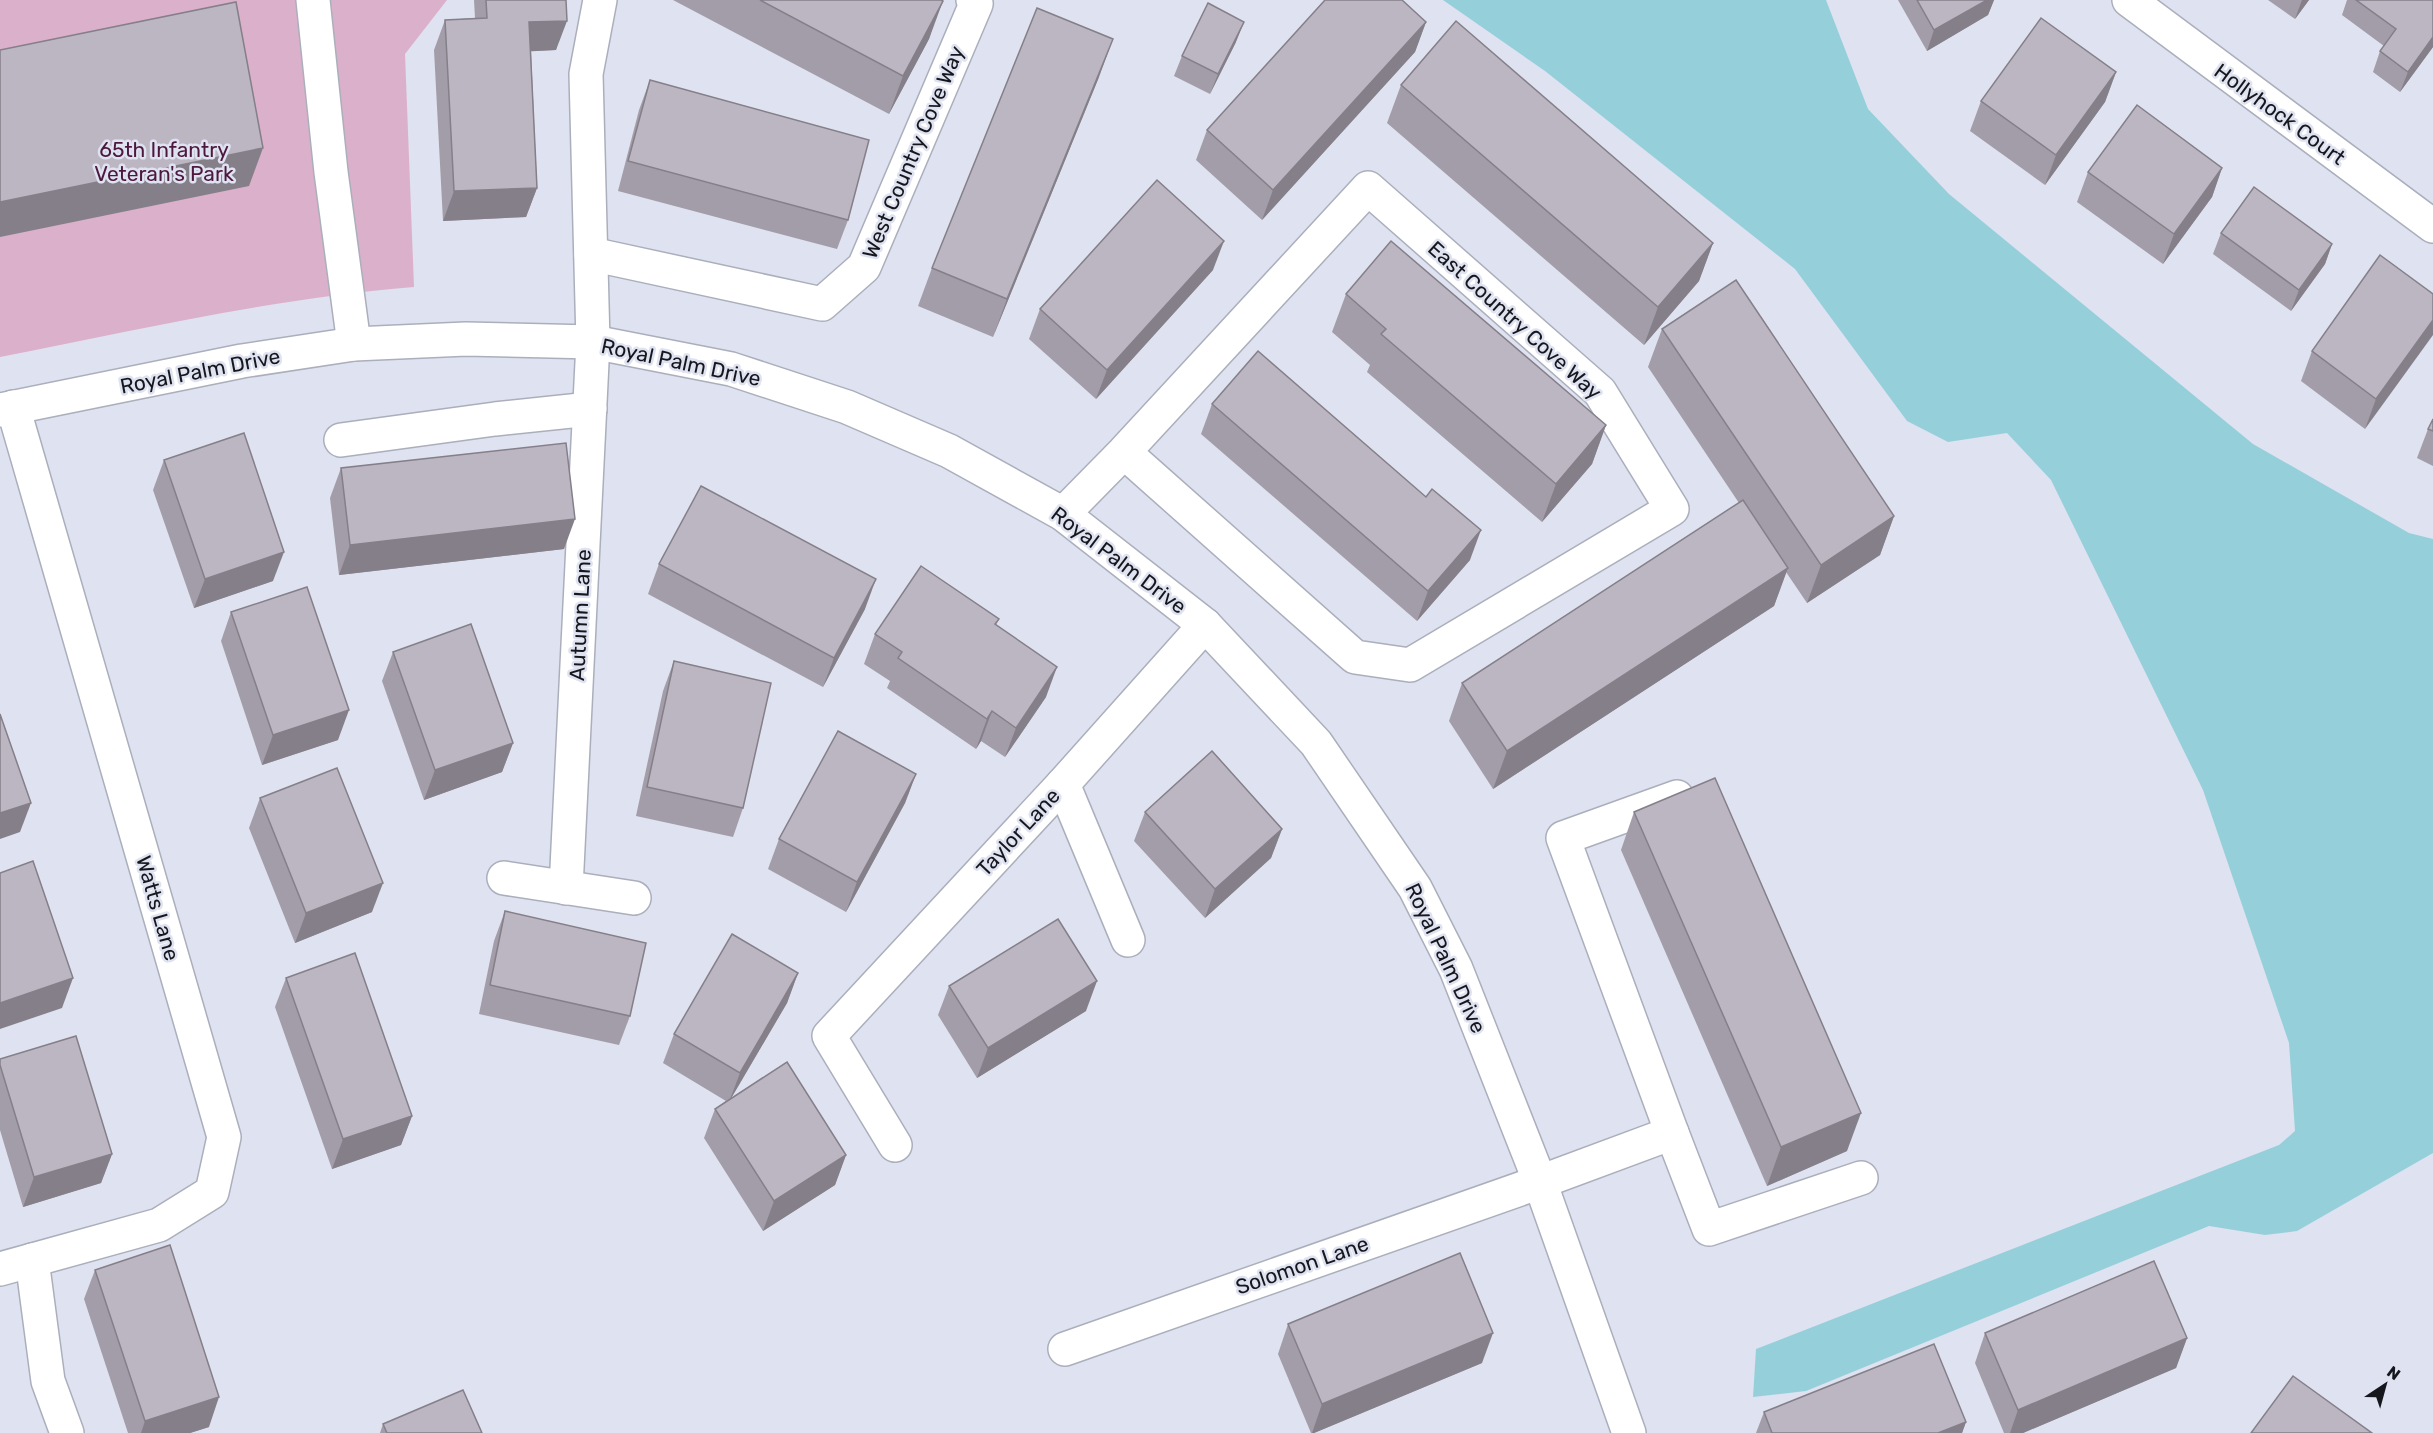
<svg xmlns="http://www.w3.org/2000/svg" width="2433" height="1433" font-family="Rubik,sans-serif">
<rect width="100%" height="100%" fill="#dfe2f0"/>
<path fill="#dbb0cb" d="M 0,0 L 447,0 L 405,54 L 414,287 C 275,298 137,330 0,357 Z"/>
<path fill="#95d0da" d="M 1443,0 L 1826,0 L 1868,109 L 1949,194 L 2253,444 L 2409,533 L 2433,539 L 2433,1153 L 2297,1231 L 2265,1235 L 2209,1226 L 1806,1391 L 1753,1397 L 1756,1349 L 2279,1145 L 2295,1131 L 2289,1043 L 2203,790 L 2051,480 L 2007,433 L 1948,442 L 1907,421 L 1795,269 L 1545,71 Z"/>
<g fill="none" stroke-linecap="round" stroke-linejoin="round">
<g stroke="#abafbc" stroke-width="36">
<g id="minor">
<path d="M 313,0 L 331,172 L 354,344"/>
<path d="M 2129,0 L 2433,226"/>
<path d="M 591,254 L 822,304 L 864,267 L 976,4 L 973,0"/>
<path d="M 0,410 L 242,361 L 354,344 L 466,339 L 593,342 L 731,369 L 847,407 L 949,451 L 1063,514 L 1205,625 L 1316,743 L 1415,888 L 1456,969 L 1540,1182 L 1629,1433"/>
<path d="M 341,440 L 495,419 L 590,409"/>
<path d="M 1063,514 L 1124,452 L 1368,188 L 1600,392 L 1672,509 L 1410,665 L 1355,657 L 1124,452"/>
<path d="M 1063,784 L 1128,940"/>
<path d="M 504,878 L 634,898"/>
<path d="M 566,888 L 593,342 L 586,74 L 600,0"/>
<path d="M 1672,1133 L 1709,1229 L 1861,1178"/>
<path d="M 895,1145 L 829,1036 L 1063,784 L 1205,625"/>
<path d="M 32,1260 L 48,1381 L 67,1433"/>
<path d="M 0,1269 L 159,1225 L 212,1192 L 224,1137 L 13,407"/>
<path d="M 1065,1349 L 1540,1182 L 1672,1133 L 1563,838 L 1677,797"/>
</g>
</g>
<use href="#minor" stroke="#fff" stroke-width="33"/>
</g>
<g fill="#a29da8">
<path d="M 474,0 L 566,0 L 556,50 L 531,51 L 537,188 L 526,217 L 443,221 L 434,50 L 445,20 L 475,18 Z"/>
<path d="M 673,0 L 941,0 L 929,39 L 889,114 Z"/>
<path d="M 1898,0 L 1994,0 L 1988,15 L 1927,51 Z"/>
<path d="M 2268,0 L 2309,0 L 2295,19 Z"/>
<path d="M 2347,0 L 2433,0 L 2433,47 L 2400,92 L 2373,72 L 2380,51 L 2384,46 L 2342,15 Z"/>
<path d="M 1426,22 L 1415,52 L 1262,220 L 1196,160 L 1207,130 Z"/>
<path d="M 1236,42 L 1210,94 L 1174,76 L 1182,56 Z"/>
<path d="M 2116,72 L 2105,102 L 2045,185 L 1970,131 L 1981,101 Z"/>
<path d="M 1099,77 L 993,337 L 918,306 L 932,268 Z"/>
<path d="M 650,80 L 848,220 L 837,249 L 618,191 L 639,110 Z"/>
<path d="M 1401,85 L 1713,243 L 1699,281 L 1644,345 L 1387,123 Z"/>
<path d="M 2222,168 L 2212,197 L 2163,264 L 2077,202 L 2088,172 Z"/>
<path d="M 2221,233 L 2332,244 L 2325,264 L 2291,311 L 2213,254 Z"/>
<path d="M 1213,270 L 1096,399 L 1029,339 L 1040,309 Z"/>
<path d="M 1346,294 L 1606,425 L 1592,464 L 1542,522 L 1367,372 L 1370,365 L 1332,332 Z"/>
<path d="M 2433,294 L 2365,429 L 2301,381 L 2312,351 Z"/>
<path d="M 1662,329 L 1894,516 L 1880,555 L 1807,603 L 1786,572 L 1774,606 L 1493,789 L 1449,721 L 1462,683 L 1739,503 L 1648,367 Z"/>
<path d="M 1212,404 L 1470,560 L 1417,621 L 1201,434 Z"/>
<path d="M 2433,419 L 2433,466 L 2417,458 L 2428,429 Z"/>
<path d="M 164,460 L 273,581 L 194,608 L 153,490 Z"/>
<path d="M 341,468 L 564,549 L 339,575 L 330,498 Z"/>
<path d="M 659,564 L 865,609 L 823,687 L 648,594 Z"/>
<path d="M 231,612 L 338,740 L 262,765 L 221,641 Z"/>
<path d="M 999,619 L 996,625 L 1046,697 L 1005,757 L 981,741 L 976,749 L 887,688 L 890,681 L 864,664 L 875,634 Z"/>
<path d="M 393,652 L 513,743 L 502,772 L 424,800 L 382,681 Z"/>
<path d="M 674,661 L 743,808 L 733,837 L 636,816 L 663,691 Z"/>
<path d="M 916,774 L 905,803 L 846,912 L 768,869 L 779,839 Z"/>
<path d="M 260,798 L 372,912 L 295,943 L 249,828 Z"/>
<path d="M 1145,812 L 1282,829 L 1271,858 L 1205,918 L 1134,841 Z"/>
<path d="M 1634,812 L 1847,1151 L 1767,1186 L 1621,850 Z"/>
<path d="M 505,911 L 630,1016 L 619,1045 L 479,1014 L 494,941 Z"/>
<path d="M 798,973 L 787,1003 L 731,1098 L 846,1155 L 835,1185 L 763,1231 L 704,1138 L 715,1109 L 726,1101 L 663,1063 L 674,1034 Z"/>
<path d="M 286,978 L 412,1116 L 401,1145 L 332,1169 L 275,1007 Z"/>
<path d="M 949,986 L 1086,1011 L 977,1078 L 938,1015 Z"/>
<path d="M 0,1059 L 112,1154 L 101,1183 L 23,1207 L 0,1130 Z"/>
<path d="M 95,1270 L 209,1427 L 190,1433 L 128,1433 L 84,1299 Z"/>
<path d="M 1288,1324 L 1482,1363 L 1314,1433 L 1311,1433 L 1278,1354 Z"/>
<path d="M 1985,1333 L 2187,1338 L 2176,1368 L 2023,1433 L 2004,1433 L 1975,1363 Z"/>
<path d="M 1764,1412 L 1966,1422 L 1962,1433 L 1756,1433 Z"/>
<path d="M 383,1424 L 482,1433 L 380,1433 Z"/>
</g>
<g fill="#847f88">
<path d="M 1987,0 L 1994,0 L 1988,15 L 1927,51 L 1934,30 Z"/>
<path d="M 2302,0 L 2309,0 L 2295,19 Z"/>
<path d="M 943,1 L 929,39 L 889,114 L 903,76 Z"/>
<path d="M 567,21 L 556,50 L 518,52 L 529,22 Z"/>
<path d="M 1244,22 L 1236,42 L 1210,94 L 1218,74 Z"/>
<path d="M 1426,22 L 1415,52 L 1262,220 L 1273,190 Z"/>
<path d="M 2433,37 L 2433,47 L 2400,92 L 2408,72 Z"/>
<path d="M 1113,39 L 1099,77 L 993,337 L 1007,299 Z"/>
<path d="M 2116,72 L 2105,102 L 2045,185 L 2056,155 Z"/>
<path d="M 263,148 L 249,186 L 0,237 L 0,202 Z"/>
<path d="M 2222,168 L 2212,197 L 2163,264 L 2174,234 Z"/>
<path d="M 537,188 L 526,217 L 443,221 L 454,191 Z"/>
<path d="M 1224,241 L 1213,270 L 1096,399 L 1107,370 Z"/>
<path d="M 1713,243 L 1699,281 L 1644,345 L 1658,307 Z"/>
<path d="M 2332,244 L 2325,264 L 2291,311 L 2299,290 Z"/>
<path d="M 2433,320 L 2433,335 L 2365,429 L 2376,399 Z"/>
<path d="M 1606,425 L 1592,464 L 1542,522 L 1556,484 Z"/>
<path d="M 1894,516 L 1880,555 L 1807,603 L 1821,565 Z"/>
<path d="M 575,519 L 564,549 L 339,575 L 350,545 Z"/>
<path d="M 1481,530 L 1470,560 L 1417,621 L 1428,591 Z"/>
<path d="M 284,552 L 273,581 L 194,608 L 205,579 Z"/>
<path d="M 1788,568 L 1774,606 L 1493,789 L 1507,751 Z"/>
<path d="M 876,579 L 865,609 L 823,687 L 834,658 Z"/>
<path d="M 1057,667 L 1046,697 L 1005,757 L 1016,728 Z"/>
<path d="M 349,710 L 338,740 L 262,765 L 273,735 Z"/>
<path d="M 992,711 L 981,741 L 976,749 L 987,719 Z"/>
<path d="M 513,743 L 502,772 L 424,800 L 435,770 Z"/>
<path d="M 916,774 L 905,803 L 846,912 L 857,882 Z"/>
<path d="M 31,803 L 20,832 L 0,839 L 0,813 Z"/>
<path d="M 1282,829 L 1271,858 L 1205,918 L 1215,889 Z"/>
<path d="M 383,883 L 372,912 L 295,943 L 306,913 Z"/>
<path d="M 798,973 L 787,1003 L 729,1102 L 740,1073 Z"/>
<path d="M 73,978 L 62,1008 L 0,1029 L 0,1003 Z"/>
<path d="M 1097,981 L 1086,1011 L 977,1078 L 988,1048 Z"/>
<path d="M 1861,1113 L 1847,1151 L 1767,1186 L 1781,1147 Z"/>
<path d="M 412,1116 L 401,1145 L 332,1169 L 343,1139 Z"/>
<path d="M 112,1154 L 101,1183 L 23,1207 L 34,1177 Z"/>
<path d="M 846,1155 L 835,1185 L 763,1231 L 774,1201 Z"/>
<path d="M 1493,1333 L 1482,1363 L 1314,1433 L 1312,1433 L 1322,1404 Z"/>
<path d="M 2187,1338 L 2176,1368 L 2023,1433 L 2010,1433 L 2018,1410 Z"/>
<path d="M 219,1397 L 209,1427 L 190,1433 L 141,1433 L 145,1421 Z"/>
<path d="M 1966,1422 L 1962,1433 L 1938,1433 Z"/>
</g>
<g fill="#bcb6c3" stroke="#847f88" stroke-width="1.5">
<path d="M 486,0 L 566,0 L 567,21 L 529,22 L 537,188 L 454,191 L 445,20 L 487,18 Z"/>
<path d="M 760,0 L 941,0 L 943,1 L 903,76 Z"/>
<path d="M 1325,0 L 1402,0 L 1426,22 L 1273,190 L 1207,130 Z"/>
<path d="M 1917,0 L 1987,0 L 1934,30 Z"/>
<path d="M 2356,0 L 2433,0 L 2433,37 L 2408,72 L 2380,51 L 2396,29 Z"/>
<path d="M 236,2 L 263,148 L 0,202 L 0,50 Z"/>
<path d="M 1208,3 L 1244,22 L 1218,74 L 1182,56 Z"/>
<path d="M 1037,8 L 1113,39 L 1007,299 L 932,268 Z"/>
<path d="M 2041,18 L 2116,72 L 2056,155 L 1981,101 Z"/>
<path d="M 1456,21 L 1713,243 L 1658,307 L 1401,85 Z"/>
<path d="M 650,80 L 869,140 L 848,220 L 628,161 Z"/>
<path d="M 2137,105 L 2222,168 L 2174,234 L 2088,172 Z"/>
<path d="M 1157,180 L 1224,241 L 1107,370 L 1040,309 Z"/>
<path d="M 2254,187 L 2332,244 L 2299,290 L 2221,233 Z"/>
<path d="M 1391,241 L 1606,425 L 1556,484 L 1381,334 L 1386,329 L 1346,294 Z"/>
<path d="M 2380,255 L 2433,294 L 2433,320 L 2376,399 L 2312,351 Z"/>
<path d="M 1736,280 L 1894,516 L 1821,565 L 1662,329 Z"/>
<path d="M 1258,351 L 1426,497 L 1432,489 L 1481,530 L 1428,591 L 1212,404 Z"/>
<path d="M 2433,419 L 2433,431 L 2428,429 Z"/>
<path d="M 244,433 L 284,552 L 205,579 L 164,460 Z"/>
<path d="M 566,443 L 575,519 L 350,545 L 341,468 Z"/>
<path d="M 701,486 L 876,579 L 834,658 L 659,564 Z"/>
<path d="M 1743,500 L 1788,568 L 1507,751 L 1462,683 Z"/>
<path d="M 921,566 L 999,619 L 995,624 L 1057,667 L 1016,728 L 992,711 L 987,719 L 898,658 L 902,652 L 875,634 Z"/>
<path d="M 307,587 L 349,710 L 273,735 L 231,612 Z"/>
<path d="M 471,624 L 513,743 L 435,770 L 393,652 Z"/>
<path d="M 674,661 L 771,683 L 743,808 L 647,787 Z"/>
<path d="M 0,714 L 31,803 L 0,813 Z"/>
<path d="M 838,731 L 916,774 L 857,882 L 779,839 Z"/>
<path d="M 1212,751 L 1282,829 L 1215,889 L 1145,812 Z"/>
<path d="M 337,768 L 383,883 L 306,913 L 260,798 Z"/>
<path d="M 1715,778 L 1861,1113 L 1781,1147 L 1634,812 Z"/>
<path d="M 33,861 L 73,978 L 0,1003 L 0,873 Z"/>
<path d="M 505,911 L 646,943 L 630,1016 L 490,985 Z"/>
<path d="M 1058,919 L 1097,981 L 988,1048 L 949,986 Z"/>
<path d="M 732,934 L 798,973 L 740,1073 L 674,1034 Z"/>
<path d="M 355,953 L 412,1116 L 343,1139 L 286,978 Z"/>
<path d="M 76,1036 L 112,1154 L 34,1177 L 0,1065 L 0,1059 Z"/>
<path d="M 787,1062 L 846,1155 L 774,1201 L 715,1109 Z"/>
<path d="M 170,1245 L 219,1397 L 145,1421 L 95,1270 Z"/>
<path d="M 1460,1253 L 1493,1333 L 1322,1404 L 1288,1324 Z"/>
<path d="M 2154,1261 L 2187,1338 L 2018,1410 L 1985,1333 Z"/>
<path d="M 1934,1344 L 1966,1422 L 1938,1433 L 1772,1433 L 1764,1412 Z"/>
<path d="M 2293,1376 L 2372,1433 L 2251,1433 Z"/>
<path d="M 463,1390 L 482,1433 L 387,1433 L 383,1424 Z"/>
</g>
<g text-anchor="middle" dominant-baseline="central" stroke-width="5" stroke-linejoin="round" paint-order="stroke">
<g font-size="21" fill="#16171c" stroke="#dfe2f0">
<text transform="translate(2280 114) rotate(36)">Hollyhock Court</text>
<text transform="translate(913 152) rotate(-67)">West Country Cove Way</text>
<text transform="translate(1515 320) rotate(42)">East Country Cove Way</text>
<text transform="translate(681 362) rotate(12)">Royal Palm Drive</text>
<text transform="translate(200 371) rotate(-11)">Royal Palm Drive</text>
<text transform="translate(1119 560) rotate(37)">Royal Palm Drive</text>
<text transform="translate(580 615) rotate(-87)">Autumn Lane</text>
<text transform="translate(1018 832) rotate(-47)">Taylor Lane</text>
<text transform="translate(158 908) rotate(74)">Watts Lane</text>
<text transform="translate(1446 958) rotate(65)">Royal Palm Drive</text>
<text transform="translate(1302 1265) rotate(-19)">Solomon Lane</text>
</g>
<g font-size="21" fill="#4c183d" stroke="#dfe2f0">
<text x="164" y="149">65th Infantry<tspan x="164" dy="24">Veteran's Park</tspan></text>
</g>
</g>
<g transform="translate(2385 1385) rotate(36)" stroke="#dfe2f0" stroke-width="4.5" paint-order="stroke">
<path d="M0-4.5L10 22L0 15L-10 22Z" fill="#16171c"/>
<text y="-9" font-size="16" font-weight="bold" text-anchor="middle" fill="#16171c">N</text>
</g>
</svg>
